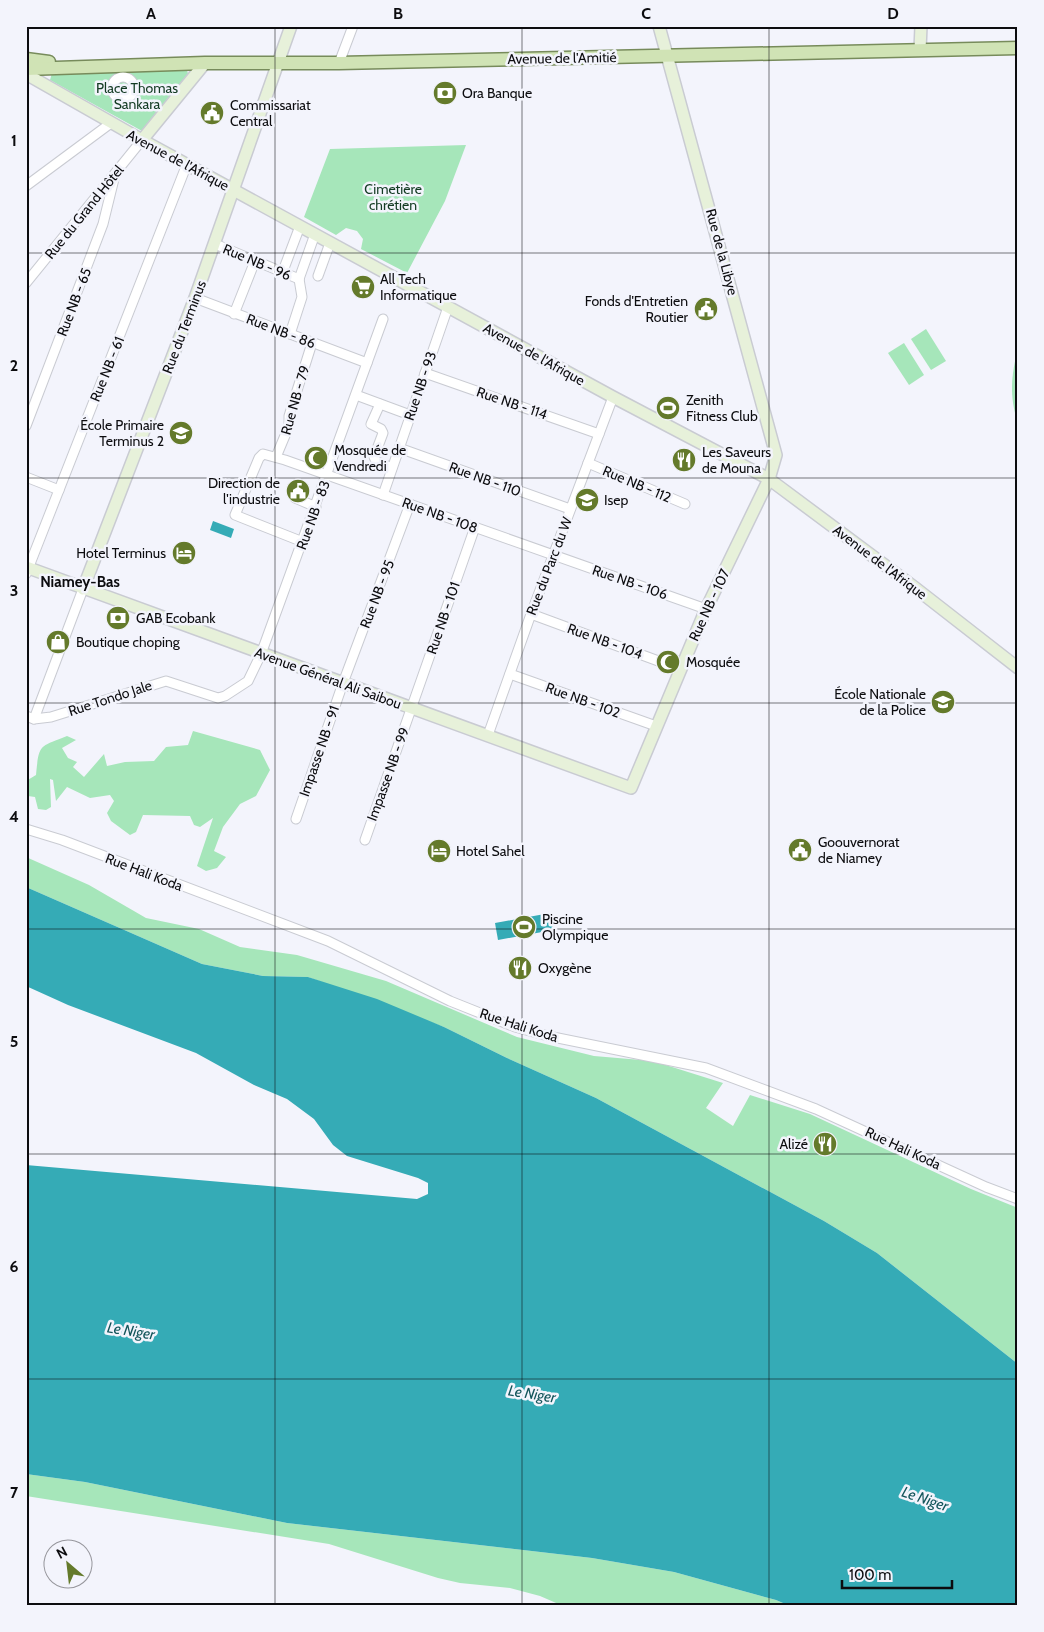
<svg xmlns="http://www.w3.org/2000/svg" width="1044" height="1632" font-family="Cabin,sans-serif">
<rect width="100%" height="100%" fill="#f3f4fc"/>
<g fill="#a6e6ba">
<path d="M 186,68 L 189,76 L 142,131 L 50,80 L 52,73 Z"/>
<path d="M 466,145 L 445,201 L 407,273 L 361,249 L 363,239 L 357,231 L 346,228 L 336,235 L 304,217 L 330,149 Z"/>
<path d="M 926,329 L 946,361 L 931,370 L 911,339 Z"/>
<path d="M 904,343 L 924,375 L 909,385 L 888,353 Z"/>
<path d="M 1018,349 L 1018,423 C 1009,397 1011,375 1018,349 Z"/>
<path d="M 193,731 L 260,750 L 270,770 L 256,796 L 240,804 L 223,827 L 214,851 L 226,857 L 217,868 L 206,871 L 197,866 L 213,818 L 200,827 L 194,825 L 190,816 L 143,815 L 136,832 L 130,835 L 111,821 L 107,813 L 114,801 L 110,795 L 90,798 L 67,787 L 56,801 L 53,780 L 50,779 L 51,807 L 46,810 L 38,809 L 35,797 L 28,796 L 26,781 L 36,775 C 39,744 39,747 67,736 L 76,740 L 62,748 L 68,758 L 77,762 L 73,767 L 84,777 L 104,754 L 107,766 L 125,762 L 154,761 L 166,747 L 188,745 Z"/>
<path d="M 26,857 L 89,885 L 146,918 L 199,929 L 240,947 L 297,955 L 386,981 L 517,1037 L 594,1056 L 653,1061 L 723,1083 L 706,1108 L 733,1126 L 750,1095 L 810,1114 L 971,1189 L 1018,1208 L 1018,1364 L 877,1253 L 824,1221 L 596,1098 L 507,1058 L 444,1027 L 308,977 L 263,976 L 202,964 L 26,887 Z"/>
<path d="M 26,1474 L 85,1482 L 287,1523 L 592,1558 L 674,1572 L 776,1600 L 790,1606 L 563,1606 L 540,1596 L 510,1588 L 460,1583 L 438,1578 L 329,1544 L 26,1496 Z"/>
</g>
<g fill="#35abb6">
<path d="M 213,521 L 234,529 L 231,538 L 210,530 Z"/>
<path d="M 26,887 L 202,964 L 263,976 L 308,977 L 377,999 L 444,1027 L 507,1058 L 596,1098 L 824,1221 L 877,1253 L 1018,1364 L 1018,1606 L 790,1606 L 776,1600 L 674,1572 L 592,1558 L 287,1523 L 85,1482 L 26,1474 L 26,1165 L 417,1199 L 428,1194 L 428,1183 L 418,1178 L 347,1156 L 333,1145 L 314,1119 L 287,1099 L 254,1085 L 196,1053 L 68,1005 L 26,986 Z"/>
<path d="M 550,913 L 553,930 L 498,940 L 495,923 Z"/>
</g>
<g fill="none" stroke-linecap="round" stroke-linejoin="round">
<g stroke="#c9cbd2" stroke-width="11">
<g id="street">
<path d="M 339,63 L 353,26"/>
<circle cx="123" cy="88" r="11"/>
<path d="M 26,186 L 111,123"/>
<path d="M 215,244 L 299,279"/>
<path d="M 283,271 L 300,226"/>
<path d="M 318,276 L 330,243"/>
<path d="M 299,279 L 315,234"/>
<path d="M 26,283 L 142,140"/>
<path d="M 195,298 L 367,363"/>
<path d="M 234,314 L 255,261"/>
<path d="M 290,334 L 302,297 L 299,279"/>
<path d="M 425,373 L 599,434"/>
<path d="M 356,395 L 410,415"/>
<path d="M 380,404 L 371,424 L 381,429 L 383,433 L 374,457 L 376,461 L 392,468"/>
<path d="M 26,426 L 103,224 L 115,175"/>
<path d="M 399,448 L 570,509"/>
<path d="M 276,457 L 289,426 L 289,416 L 312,343"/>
<path d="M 588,463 L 685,504"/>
<path d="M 26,477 L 59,490"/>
<path d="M 383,495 L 448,307"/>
<path d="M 295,498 L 316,507"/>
<path d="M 303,542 L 235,515 L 259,458 L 263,454 L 285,460 L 706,609"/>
<path d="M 26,574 L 187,164"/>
<path d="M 531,614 L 680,669"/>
<path d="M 510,674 L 656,726"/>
<path d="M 26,716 L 34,719 L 51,717 L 166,681 L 218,698 L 225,696 L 248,681 L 261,654 L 383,319"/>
<path d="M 34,719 L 83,589"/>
<path d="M 488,735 L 531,614 L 613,397"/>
<path d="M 296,819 L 343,683 L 410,504"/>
<path d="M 26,829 L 62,840 L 328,941 L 450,1001 L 515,1027 L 548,1036 L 706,1068 L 816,1109 L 986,1187 L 1018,1199"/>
<path d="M 365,840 L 475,527"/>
</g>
</g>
<g stroke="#c9cbd2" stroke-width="14">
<g id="secondary">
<path d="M 920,50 L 921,26"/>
<path d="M 26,74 L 142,140 L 613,397 L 769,479 L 914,587 L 1018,668"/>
<path d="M 142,140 L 205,63"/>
<path d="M 26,567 L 631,788 L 706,609 L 769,479 L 776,455 L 659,26"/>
<path d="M 83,589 L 195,298 L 291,26"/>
</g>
</g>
<g stroke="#778b5b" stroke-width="15">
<g id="primary">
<path d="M 26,59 L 49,62"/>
<path d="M 26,69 L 205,63 L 339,63 L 1018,48"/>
</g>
</g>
<use href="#street" stroke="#fff" stroke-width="9"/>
<use href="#secondary" stroke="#e7f1da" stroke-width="11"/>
<use href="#primary" stroke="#d0e3b5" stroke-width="12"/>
</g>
<path fill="none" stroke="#0c0c0f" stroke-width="1" stroke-opacity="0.55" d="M 275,26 L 275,1606M 522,26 L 522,1606M 769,26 L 769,1606M 26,253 L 1018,253M 26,478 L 1018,478M 26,703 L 1018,703M 26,929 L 1018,929M 26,1154 L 1018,1154M 26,1379 L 1018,1379"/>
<defs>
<g id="bank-disc" transform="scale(1.25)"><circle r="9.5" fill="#647a2b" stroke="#f3f4fc"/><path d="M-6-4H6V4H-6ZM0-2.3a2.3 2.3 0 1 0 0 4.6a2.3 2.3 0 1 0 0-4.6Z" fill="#fff"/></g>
<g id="civic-disc" transform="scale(1.25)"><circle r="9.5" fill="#647a2b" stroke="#f3f4fc"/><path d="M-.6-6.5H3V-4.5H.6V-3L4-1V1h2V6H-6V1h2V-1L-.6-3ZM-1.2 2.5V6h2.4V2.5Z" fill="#fff"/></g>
<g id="supermarket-disc" transform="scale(1.25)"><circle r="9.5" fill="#647a2b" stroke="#f3f4fc"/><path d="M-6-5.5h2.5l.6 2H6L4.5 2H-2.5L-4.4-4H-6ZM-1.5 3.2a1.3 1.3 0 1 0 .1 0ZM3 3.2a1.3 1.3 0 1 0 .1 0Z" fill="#fff"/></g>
<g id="stadium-disc" transform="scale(1.25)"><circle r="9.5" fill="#647a2b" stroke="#f3f4fc"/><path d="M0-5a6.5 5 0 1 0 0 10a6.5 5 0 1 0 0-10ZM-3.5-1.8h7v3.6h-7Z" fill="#fff"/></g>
<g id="school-disc" transform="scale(1.25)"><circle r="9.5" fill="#647a2b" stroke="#f3f4fc"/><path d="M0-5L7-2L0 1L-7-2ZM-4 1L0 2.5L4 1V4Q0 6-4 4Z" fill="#fff"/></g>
<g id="mosque-disc" transform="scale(1.25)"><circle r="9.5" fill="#647a2b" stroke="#f3f4fc"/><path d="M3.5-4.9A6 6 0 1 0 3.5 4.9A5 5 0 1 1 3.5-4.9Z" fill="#fff"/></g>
<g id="restaurant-disc" transform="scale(1.25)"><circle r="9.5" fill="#647a2b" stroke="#f3f4fc"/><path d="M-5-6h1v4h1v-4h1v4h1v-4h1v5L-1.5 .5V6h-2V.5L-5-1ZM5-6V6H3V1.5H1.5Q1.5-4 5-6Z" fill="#fff"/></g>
<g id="university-disc" transform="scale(1.25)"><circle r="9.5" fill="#647a2b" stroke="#f3f4fc"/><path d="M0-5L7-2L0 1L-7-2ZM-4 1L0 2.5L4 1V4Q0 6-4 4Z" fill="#fff"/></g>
<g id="hotel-disc" transform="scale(1.25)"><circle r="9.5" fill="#647a2b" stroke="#f3f4fc"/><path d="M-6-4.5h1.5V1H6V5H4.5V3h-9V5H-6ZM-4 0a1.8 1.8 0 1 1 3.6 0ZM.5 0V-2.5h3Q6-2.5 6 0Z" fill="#fff"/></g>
<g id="shop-disc" transform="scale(1.25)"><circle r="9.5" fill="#647a2b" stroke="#f3f4fc"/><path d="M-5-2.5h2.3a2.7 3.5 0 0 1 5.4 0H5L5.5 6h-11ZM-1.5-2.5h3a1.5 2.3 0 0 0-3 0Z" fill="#fff"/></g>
</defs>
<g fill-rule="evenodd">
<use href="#bank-disc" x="445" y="93"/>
<use href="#civic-disc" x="212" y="113"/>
<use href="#supermarket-disc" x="363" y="287"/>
<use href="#civic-disc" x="706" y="309"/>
<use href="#stadium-disc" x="668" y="408"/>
<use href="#school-disc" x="181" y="433"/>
<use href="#mosque-disc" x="316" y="458"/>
<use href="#restaurant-disc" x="684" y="460"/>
<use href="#civic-disc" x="298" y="491"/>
<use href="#university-disc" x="587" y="500"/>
<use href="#hotel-disc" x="184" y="553"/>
<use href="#bank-disc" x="118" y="618"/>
<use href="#shop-disc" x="58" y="642"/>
<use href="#mosque-disc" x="668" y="662"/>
<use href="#university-disc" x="943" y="702"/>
<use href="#civic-disc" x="800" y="850"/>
<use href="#hotel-disc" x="439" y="851"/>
<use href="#stadium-disc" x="524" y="927"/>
<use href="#restaurant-disc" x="520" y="968"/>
<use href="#restaurant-disc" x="825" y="1144"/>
</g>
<g text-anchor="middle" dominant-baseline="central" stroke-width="5" stroke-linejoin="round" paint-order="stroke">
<g font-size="14" fill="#0c0c0f" stroke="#f3f4fc">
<text transform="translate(562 58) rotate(-1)">Avenue de l'Amitié</text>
<text transform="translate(178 160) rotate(28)">Avenue de l'Afrique</text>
<text transform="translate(84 212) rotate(-51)">Rue du Grand Hôtel</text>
<text transform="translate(722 252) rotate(75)">Rue de la Libye</text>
<text transform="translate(257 262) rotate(23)">Rue NB - 96</text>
<text transform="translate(74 302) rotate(-69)">Rue NB - 65</text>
<text transform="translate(184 327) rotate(-69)">Rue du Terminus</text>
<text transform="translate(281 331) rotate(21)">Rue NB - 86</text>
<text transform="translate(534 354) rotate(29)">Avenue de l'Afrique</text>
<text transform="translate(107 369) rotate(-68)">Rue NB - 61</text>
<text transform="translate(420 386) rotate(-71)">Rue NB - 93</text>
<text transform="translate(295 400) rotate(-74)">Rue NB - 79</text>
<text transform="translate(512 403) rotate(19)">Rue NB - 114</text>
<text transform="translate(485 479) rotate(20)">Rue NB - 110</text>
<text transform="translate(637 484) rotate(23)">Rue NB - 112</text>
<text transform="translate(313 515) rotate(-70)">Rue NB - 83</text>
<text transform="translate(440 515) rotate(20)">Rue NB - 108</text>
<text transform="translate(880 562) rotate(37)">Avenue de l'Afrique</text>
<text transform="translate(549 566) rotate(-69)">Rue du Parc du W</text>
<text transform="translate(630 582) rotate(19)">Rue NB - 106</text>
<text transform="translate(377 594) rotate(-69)">Rue NB - 95</text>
<text transform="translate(709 605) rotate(-65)">Rue NB - 107</text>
<text transform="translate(443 618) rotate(-71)">Rue NB - 101</text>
<text transform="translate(605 641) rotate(20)">Rue NB - 104</text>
<text transform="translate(328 678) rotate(20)">Avenue Général Ali Saibou</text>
<text transform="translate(110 698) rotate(-18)">Rue Tondo Jale</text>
<text transform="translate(583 700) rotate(20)">Rue NB - 102</text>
<text transform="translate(319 751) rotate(-71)">Impasse NB - 91</text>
<text transform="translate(388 774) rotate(-70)">Impasse NB - 99</text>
<text transform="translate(144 872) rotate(21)">Rue Hali Koda</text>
<text transform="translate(519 1025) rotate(18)">Rue Hali Koda</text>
<text transform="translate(903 1148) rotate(25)">Rue Hali Koda</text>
</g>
<g font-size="14" fill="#133b23" stroke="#f3f4fc">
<text x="137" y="88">Place Thomas<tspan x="137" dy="16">Sankara</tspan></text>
<text x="393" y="189">Cimetière<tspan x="393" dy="16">chrétien</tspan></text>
</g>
<g font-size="14" fill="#0c0c0f" stroke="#f3f4fc" text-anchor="start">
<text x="462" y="93">Ora Banque</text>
<text x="230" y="105">Commissariat<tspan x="230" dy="16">Central</tspan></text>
<text x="380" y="279">All Tech<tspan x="380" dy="16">Informatique</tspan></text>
<text x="688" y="301" text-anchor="end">Fonds d'Entretien<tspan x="688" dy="16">Routier</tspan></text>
<text x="686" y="400">Zenith<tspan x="686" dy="16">Fitness Club</tspan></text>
<text x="164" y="425" text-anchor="end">École Primaire<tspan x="164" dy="16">Terminus 2</tspan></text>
<text x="334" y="450">Mosquée de<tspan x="334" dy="16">Vendredi</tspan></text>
<text x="702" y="452">Les Saveurs<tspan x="702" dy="16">de Mouna</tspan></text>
<text x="280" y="483" text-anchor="end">Direction de<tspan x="280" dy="16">l'industrie</tspan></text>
<text x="604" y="500">Isep</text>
<text x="166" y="553" text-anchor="end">Hotel Terminus</text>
<text x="136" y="618">GAB Ecobank</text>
<text x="76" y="642">Boutique choping</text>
<text x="686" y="662">Mosquée</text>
<text x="926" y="694" text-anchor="end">École Nationale<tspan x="926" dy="16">de la Police</tspan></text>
<text x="818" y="842">Goouvernorat<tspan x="818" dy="16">de Niamey</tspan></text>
<text x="456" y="851">Hotel Sahel</text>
<text x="542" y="919">Piscine<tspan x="542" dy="16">Olympique</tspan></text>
<text x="538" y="968">Oxygène</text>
<text x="808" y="1144" text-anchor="end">Alizé</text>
</g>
<g font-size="15" font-weight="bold" fill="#0c0c0f" stroke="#f3f4fc">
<text x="80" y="582">Niamey-Bas</text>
</g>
<g font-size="15" font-style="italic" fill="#13555b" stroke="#f3f4fc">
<text transform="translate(131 1331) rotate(9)">Le Niger</text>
<text transform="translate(532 1394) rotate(9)">Le Niger</text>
<text transform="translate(925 1499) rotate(19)">Le Niger</text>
</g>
</g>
<rect width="1044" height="1632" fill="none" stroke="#f3f4fc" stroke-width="55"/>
<g transform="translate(68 1564) rotate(332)"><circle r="24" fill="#f3f4fc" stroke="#97979d"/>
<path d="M0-4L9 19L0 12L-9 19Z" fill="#647a2b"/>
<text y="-8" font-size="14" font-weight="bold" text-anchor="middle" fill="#0c0c0f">N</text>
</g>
<path d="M842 1580v8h110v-8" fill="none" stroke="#0c0c0f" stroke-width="2.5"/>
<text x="849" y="1580" font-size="15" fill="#0c0c0f" stroke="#f3f4fc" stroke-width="4" paint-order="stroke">100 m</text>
<rect x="28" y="28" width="988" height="1576" fill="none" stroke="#0c0c0f" stroke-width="2"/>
<g font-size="16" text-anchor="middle" font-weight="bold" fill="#0c0c0f">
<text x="151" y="19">A</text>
<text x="398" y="19">B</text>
<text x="646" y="19">C</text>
<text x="893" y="19">D</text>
<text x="14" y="146">1</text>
<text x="14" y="371">2</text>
<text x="14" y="596">3</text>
<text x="14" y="822">4</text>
<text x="14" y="1047">5</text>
<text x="14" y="1272">6</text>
<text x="14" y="1498">7</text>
</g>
</svg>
